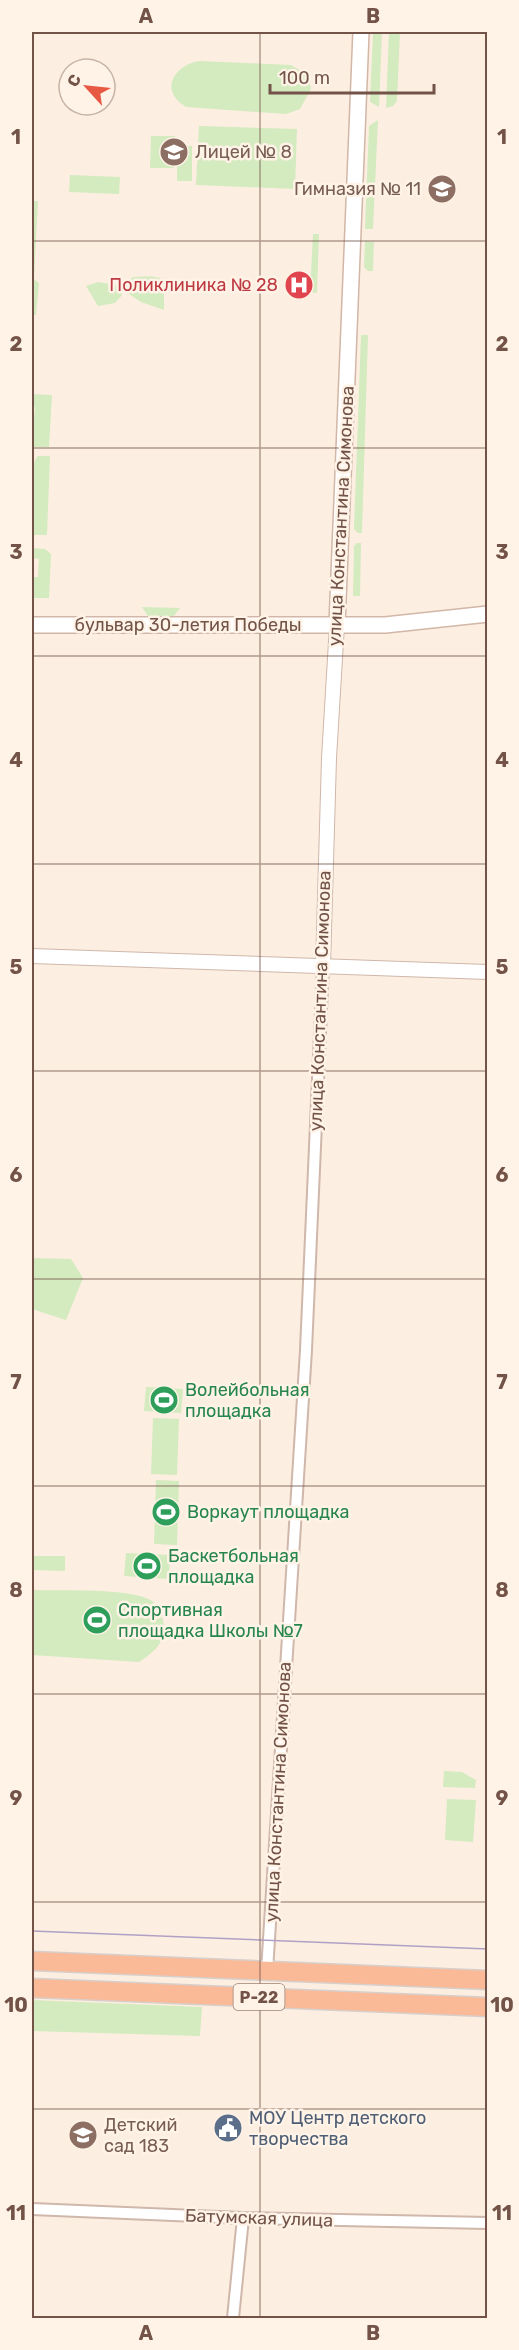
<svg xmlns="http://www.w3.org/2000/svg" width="519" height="2350" font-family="Rubik,sans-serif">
<rect width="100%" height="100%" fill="#fcefe1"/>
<g fill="#d4eabf">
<path d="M 373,32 L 382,32 L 379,107 L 370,102 Z"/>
<path d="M 389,32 L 400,32 L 397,101 L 393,106 L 386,108 Z"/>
<path d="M 200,61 L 291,65 L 308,75 L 311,89 L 300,109 L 286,114 L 186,107 C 159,91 173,65 200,61 Z"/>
<path d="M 378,120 L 373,229 L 365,229 L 369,126 Z"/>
<path d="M 199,126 L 297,129 L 295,189 L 196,185 Z"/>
<path d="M 151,136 L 175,136 L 174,168 L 150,168 Z"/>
<rect x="177" y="146" width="15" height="35"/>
<path d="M 70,175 L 120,177 L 119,194 L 69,192 Z"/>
<path d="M 32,201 L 38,201 L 34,279 L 39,283 L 36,315 L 32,315 Z"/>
<path d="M 313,234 L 319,234 L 317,293 L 310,292 Z"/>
<path d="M 365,241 L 374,242 L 373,271 L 368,271 L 364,267 Z"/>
<path d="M 133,277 C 146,277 163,273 170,287 L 164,288 L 164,310 L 141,302 L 129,294 L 127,283 Z"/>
<path d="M 98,282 L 121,286 L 122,295 L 115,303 L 98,306 L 86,286 Z"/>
<path d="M 361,335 L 368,335 L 362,533 L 358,533 L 354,529 Z"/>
<path d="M 32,394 L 52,395 L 49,447 L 32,447 L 35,407 L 32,406 Z"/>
<path d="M 38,456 L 50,456 L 47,535 L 32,535 C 31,519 28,464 38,456 Z"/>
<path d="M 357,543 L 361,543 L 360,596 L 353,596 L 354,546 Z"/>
<path d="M 32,548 L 45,549 L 51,554 L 49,598 L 32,598 L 32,577 L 38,577 L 39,559 L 32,558 Z"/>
<path d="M 142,607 L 180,608 L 174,616 L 148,616 Z"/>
<path d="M 32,1258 L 71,1259 L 83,1278 L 66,1320 L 35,1310 L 32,1306 Z"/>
<path d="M 146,1387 L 183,1389 L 181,1413 L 144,1411 Z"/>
<path d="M 153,1418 L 179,1419 L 177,1475 L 151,1474 Z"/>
<path d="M 156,1480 L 179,1481 L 177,1545 L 154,1544 Z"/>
<path d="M 126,1553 L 170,1555 L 169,1579 L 124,1576 Z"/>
<path d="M 32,1556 L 65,1556 L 65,1571 L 32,1570 Z"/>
<path d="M 32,1590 C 59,1591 131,1587 152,1601 C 159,1606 163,1617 164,1626 C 166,1642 152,1654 139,1662 L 32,1655 Z"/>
<path d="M 444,1771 L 462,1772 L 476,1780 L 475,1788 L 443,1787 Z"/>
<path d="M 447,1799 L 476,1800 L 473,1842 L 445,1840 Z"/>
<path d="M 32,2000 L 202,2007 L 200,2036 L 32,2031 Z"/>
</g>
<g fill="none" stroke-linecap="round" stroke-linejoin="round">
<g stroke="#cfb7ab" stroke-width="14">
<g id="minor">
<path d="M 267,1971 L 306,1350 L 323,966"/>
<path d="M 32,2209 L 243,2218 L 488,2223"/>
<path d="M 233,2318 L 243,2218"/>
</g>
</g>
<g stroke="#cfb7ab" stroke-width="16">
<g id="tertiary">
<path d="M 32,956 L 488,972"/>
<path d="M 323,966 L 329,758 L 337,625"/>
</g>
</g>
<g stroke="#d2b6a7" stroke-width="18">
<g id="secondary">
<path d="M 32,625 L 385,625 L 488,614"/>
<path d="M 337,625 L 361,32"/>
</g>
</g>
<g stroke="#d8cfcc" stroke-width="21">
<g id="trunk">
<path d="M 32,1961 L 488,1980"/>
<path d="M 32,1988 L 488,2007"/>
</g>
</g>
<use href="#minor" stroke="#fff" stroke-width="10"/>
<use href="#tertiary" stroke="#fff" stroke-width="14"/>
<use href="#secondary" stroke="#fff" stroke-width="15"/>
<use href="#trunk" stroke="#faba97" stroke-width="18"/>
<path stroke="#b0a0c5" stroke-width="1.5" d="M 32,1931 L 488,1949"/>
</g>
<path fill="none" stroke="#735348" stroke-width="1.5" stroke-opacity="0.55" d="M 260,32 L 260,2318M 32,241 L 488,241M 32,448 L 488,448M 32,656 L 488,656M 32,864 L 488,864M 32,1071 L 488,1071M 32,1279 L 488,1279M 32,1486 L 488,1486M 32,1694 L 488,1694M 32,1902 L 488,1902M 32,2109 L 488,2109"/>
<defs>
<g id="school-disc" transform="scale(1.5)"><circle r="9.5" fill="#8d6e63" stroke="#fff3e7"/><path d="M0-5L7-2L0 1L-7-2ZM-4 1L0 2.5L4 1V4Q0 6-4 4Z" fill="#fff"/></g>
<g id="hospital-disc" transform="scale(1.5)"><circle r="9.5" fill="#e0444e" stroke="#fff3e7"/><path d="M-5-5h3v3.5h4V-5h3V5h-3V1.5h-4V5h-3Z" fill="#fff"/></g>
<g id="stadium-disc" transform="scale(1.5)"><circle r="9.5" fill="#2e9e5b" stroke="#fff3e7"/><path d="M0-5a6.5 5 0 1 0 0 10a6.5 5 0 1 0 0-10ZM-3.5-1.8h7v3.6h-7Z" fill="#fff"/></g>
<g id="civic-disc" transform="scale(1.5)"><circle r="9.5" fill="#5c6f8a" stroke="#fff3e7"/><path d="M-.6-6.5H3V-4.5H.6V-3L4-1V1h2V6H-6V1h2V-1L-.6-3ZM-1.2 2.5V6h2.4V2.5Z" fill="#fff"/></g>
</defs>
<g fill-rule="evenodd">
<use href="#school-disc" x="174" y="152"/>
<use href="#school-disc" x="442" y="189"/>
<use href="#hospital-disc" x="299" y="285"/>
<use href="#stadium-disc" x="164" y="1400"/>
<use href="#stadium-disc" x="166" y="1512"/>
<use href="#stadium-disc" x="147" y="1566"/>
<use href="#stadium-disc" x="97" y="1620"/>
<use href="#civic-disc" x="228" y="2128"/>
<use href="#school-disc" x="83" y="2135"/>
</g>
<g text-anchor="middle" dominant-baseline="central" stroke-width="5" stroke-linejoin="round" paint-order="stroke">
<rect fill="#fff3e7" stroke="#9d8378" stroke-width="1.5" x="233.5" y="1984" width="51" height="26" rx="4.5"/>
<g font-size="16" font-weight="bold" fill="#735348">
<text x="259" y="1997">Р-22</text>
</g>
<g font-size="18" fill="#785e54" stroke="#fff3e7" text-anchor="start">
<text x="195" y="152">Лицей № 8</text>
<text x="421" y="189" text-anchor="end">Гимназия № 11</text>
<text x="104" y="2125">Детский<tspan x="104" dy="21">сад 183</tspan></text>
</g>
<g font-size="18" fill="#be3a42" stroke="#fff3e7" text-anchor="end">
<text x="278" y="285">Поликлиника № 28</text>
</g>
<g font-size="18" fill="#735348" stroke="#fff3e7">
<text transform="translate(341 516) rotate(-87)">улица Константина Симонова</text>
<text x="188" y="625">бульвар 30-летия Победы</text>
<text transform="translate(320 1001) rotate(-88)">улица Константина Симонова</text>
<text transform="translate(278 1792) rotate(-87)">улица Константина Симонова</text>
<text transform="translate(259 2218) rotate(2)">Батумская улица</text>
</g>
<g font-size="18" fill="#27864d" stroke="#fff3e7" text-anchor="start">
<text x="185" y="1390">Волейбольная<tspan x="185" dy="21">площадка</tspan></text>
<text x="187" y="1512">Воркаут площадка</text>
<text x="168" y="1556">Баскетбольная<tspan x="168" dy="21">площадка</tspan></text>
<text x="118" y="1610">Спортивная<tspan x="118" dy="21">площадка Школы №7</tspan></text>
</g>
<g font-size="18" fill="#4e5e75" stroke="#fff3e7" text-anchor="start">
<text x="249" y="2118">МОУ Центр детского<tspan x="249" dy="21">творчества</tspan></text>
</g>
</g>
<rect width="519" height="2350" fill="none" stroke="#fff3e7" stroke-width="66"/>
<g transform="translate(87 87) rotate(297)"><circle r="28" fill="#fff3e7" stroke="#c7b3a7" stroke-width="1.5"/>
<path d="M0-4.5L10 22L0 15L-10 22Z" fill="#e85944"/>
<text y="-9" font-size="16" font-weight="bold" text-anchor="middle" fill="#735348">С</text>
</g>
<path d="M270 84v9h164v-9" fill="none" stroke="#735348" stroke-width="3"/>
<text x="279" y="84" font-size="18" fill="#735348" stroke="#fff3e7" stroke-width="4.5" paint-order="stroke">100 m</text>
<rect x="33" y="33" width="453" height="2284" fill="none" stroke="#735348" stroke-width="2"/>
<g font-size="20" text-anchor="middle" font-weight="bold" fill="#735348">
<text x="146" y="23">A</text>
<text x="373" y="23">B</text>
<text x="16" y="144">1</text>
<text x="502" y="144">1</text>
<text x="16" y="351">2</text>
<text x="502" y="351">2</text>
<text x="16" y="559">3</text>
<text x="502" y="559">3</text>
<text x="16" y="767">4</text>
<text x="502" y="767">4</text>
<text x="16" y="974">5</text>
<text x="502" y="974">5</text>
<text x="16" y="1182">6</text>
<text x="502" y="1182">6</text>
<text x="16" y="1389">7</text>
<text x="502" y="1389">7</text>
<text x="16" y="1597">8</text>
<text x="502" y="1597">8</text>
<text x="16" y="1805">9</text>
<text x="502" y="1805">9</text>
<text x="16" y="2012">10</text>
<text x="502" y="2012">10</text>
<text x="16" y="2220">11</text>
<text x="502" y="2220">11</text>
<text x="146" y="2340">A</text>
<text x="373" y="2340">B</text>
</g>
</svg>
